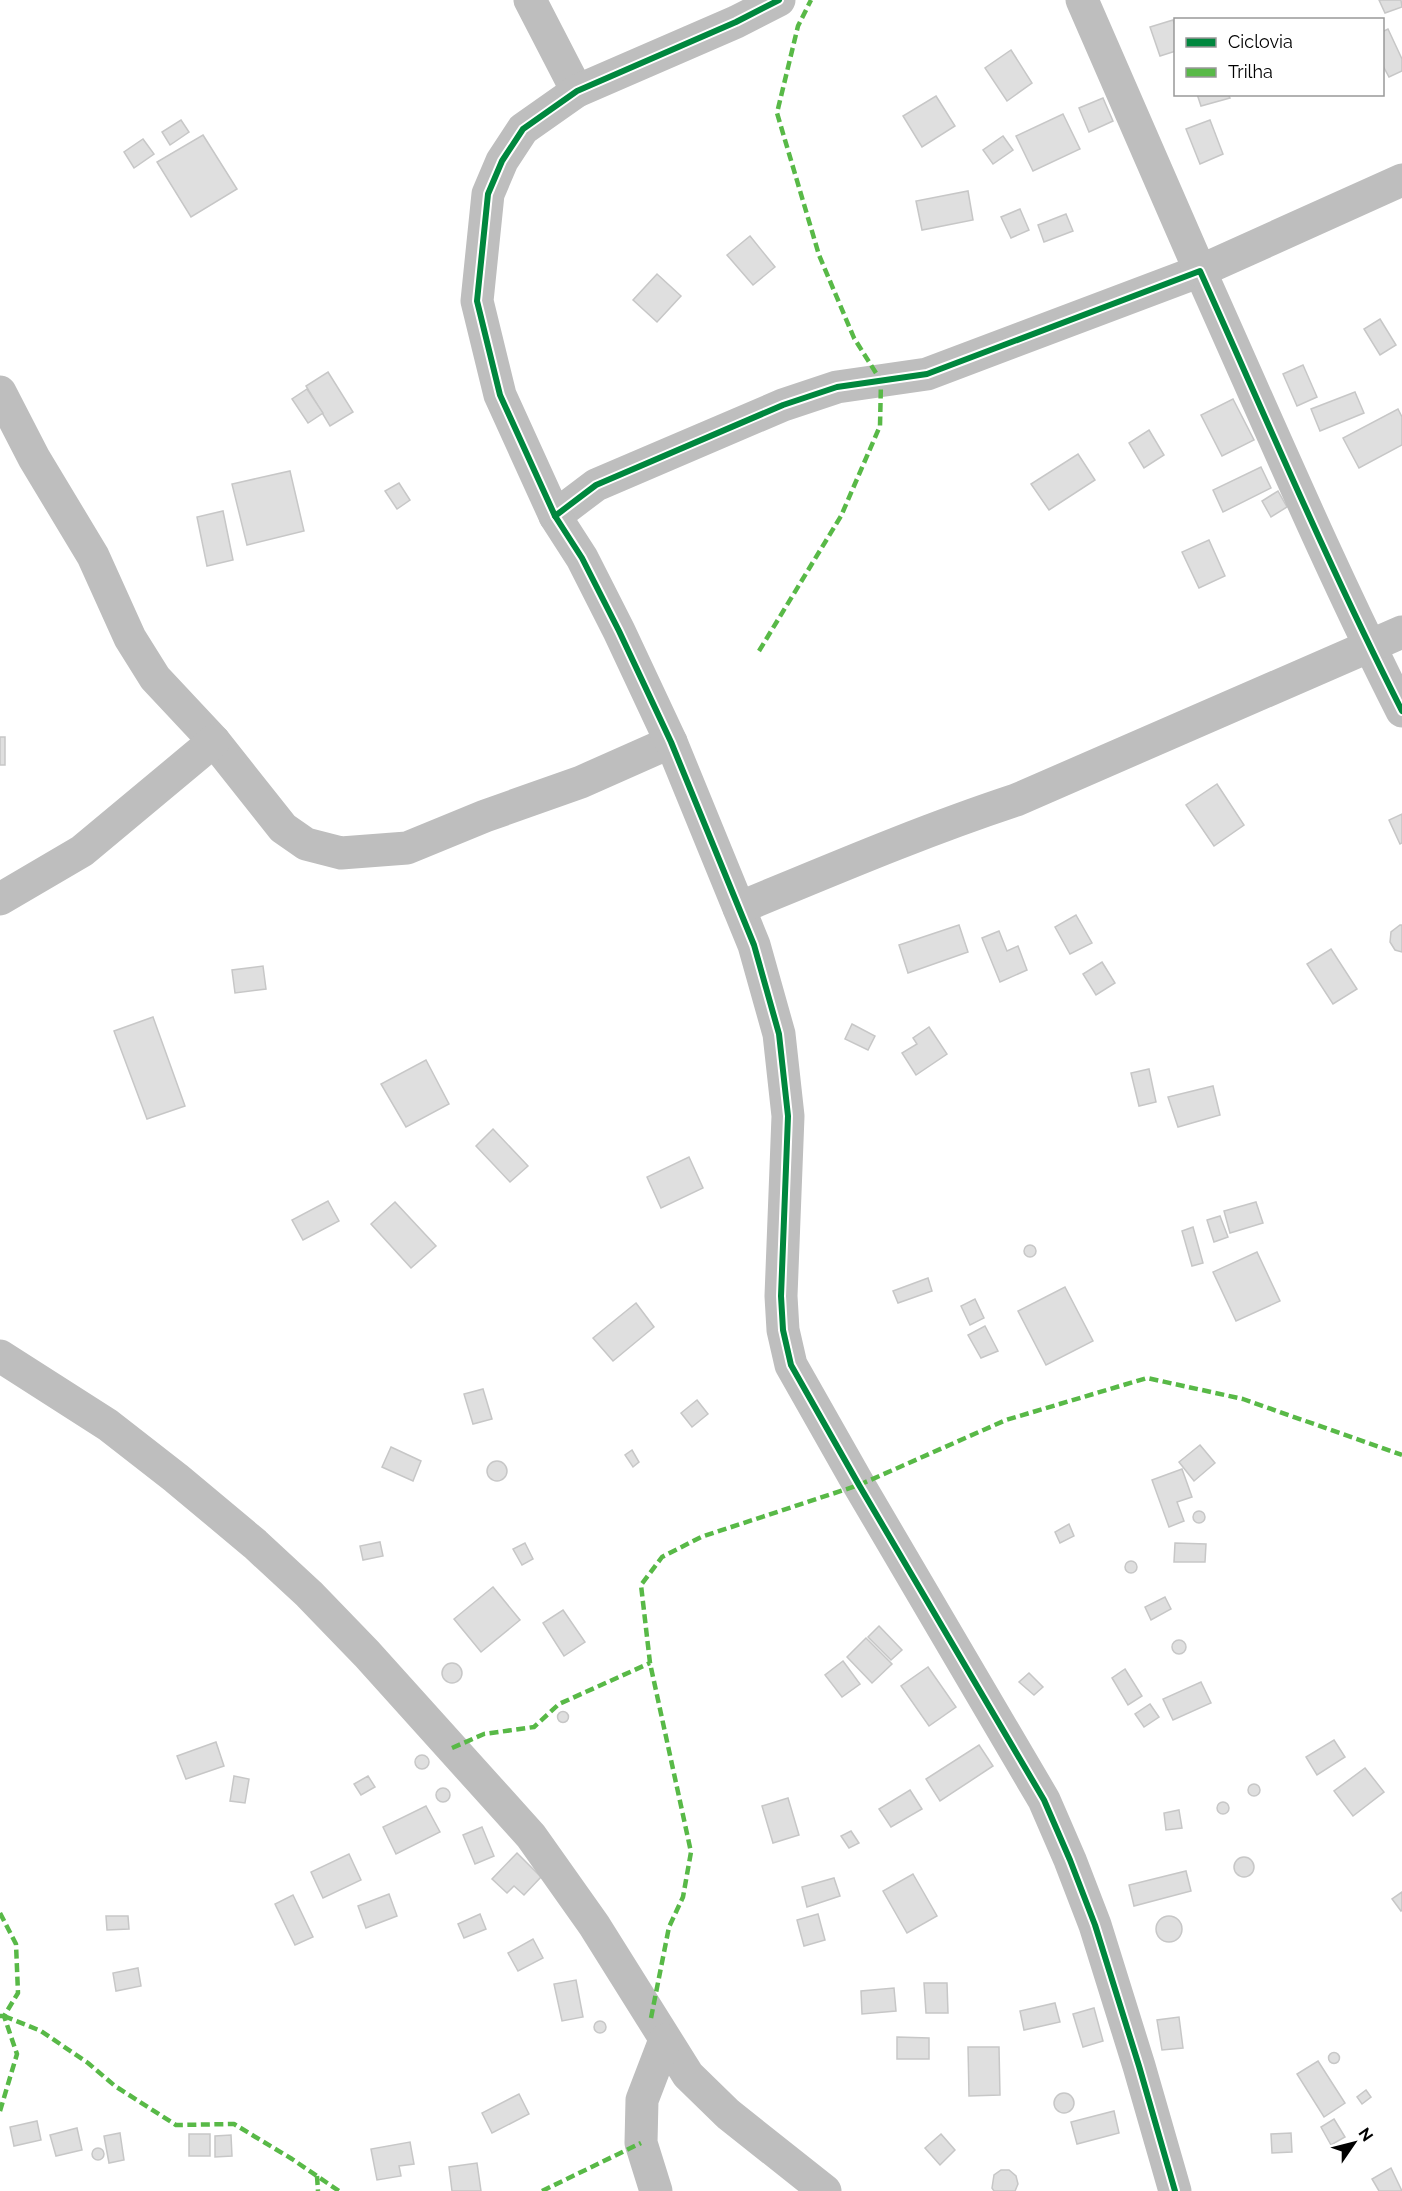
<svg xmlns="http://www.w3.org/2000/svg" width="1402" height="2191" font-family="Raleway,sans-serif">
<rect width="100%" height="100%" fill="#fff"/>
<g fill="#dfdfdf" stroke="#c7c7c7" stroke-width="1.5">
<path d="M 1379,0 L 1401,0 L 1402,7 L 1385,13 Z"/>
<path d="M 1173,20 L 1176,28 L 1176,51 L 1160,56 L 1150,27 Z"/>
<path d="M 1388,29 L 1402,59 L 1402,71 L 1389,77 L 1382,64 L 1382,32 Z"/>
<path d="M 1011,50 L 1032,83 L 1007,101 L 985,68 Z"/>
<path d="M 1197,94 L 1228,94 L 1230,98 L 1201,106 Z"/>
<path d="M 936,96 L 955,126 L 922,147 L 903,116 Z"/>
<path d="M 1103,98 L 1113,121 L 1089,132 L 1079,108 Z"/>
<path d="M 1063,114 L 1080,149 L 1033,171 L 1016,136 Z"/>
<path d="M 181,120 L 189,132 L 170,145 L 162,132 Z"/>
<path d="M 1210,120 L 1223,154 L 1200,164 L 1186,129 Z"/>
<path d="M 203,135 L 237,189 L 191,217 L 157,162 Z"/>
<path d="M 1003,136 L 1013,150 L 993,164 L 983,150 Z"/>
<path d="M 143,139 L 154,154 L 134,168 L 124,152 Z"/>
<path d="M 968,191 L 973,220 L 922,230 L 916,201 Z"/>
<path d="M 1020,209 L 1029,230 L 1011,238 L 1001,217 Z"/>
<path d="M 1066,214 L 1073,231 L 1044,242 L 1038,225 Z"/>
<path d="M 750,236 L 775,267 L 753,285 L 727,255 Z"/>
<path d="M 657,274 L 681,296 L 657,322 L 633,300 Z"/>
<path d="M 1380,319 L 1396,345 L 1380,355 L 1364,329 Z"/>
<path d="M 1303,365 L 1317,397 L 1297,406 L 1283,374 Z"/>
<path d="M 328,372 L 353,412 L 330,426 L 306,386 Z"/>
<path d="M 307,389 L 323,413 L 308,423 L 292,399 Z"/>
<path d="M 1355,392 L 1364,413 L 1320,431 L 1311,409 Z"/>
<path d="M 1233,399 L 1254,440 L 1222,456 L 1201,415 Z"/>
<path d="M 1398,409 L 1402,417 L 1402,445 L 1359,468 L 1343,438 Z"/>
<path d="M 1149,430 L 1164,455 L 1144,468 L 1129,443 Z"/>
<path d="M 1078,454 L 1095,480 L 1049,510 L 1031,484 Z"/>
<path d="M 1261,467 L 1271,488 L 1223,512 L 1213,490 Z"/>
<path d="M 290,471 L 304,531 L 247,545 L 232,484 Z"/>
<path d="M 399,483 L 410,500 L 397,509 L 385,491 Z"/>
<path d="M 1278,491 L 1287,507 L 1271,517 L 1262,501 Z"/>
<path d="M 223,511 L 233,560 L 207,566 L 197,517 Z"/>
<path d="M 1209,540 L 1225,576 L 1199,588 L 1182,552 Z"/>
<rect x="0" y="737" width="5" height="28"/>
<path d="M 1217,784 L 1244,825 L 1214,846 L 1186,805 Z"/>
<path d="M 1402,814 L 1402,843 L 1400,844 L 1389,820 Z"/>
<path d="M 1076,915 L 1092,943 L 1070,954 L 1055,927 Z"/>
<path d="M 959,925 L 968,952 L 908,973 L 899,945 Z"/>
<path d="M 1400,925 L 1402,925 L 1402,952 L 1395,950 L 1390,942 L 1391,932 Z"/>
<path d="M 999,931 L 1007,951 L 1018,946 L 1027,970 L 1000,982 L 982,938 Z"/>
<path d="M 1331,949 L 1357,989 L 1333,1004 L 1307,964 Z"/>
<path d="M 1102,962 L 1115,983 L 1096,995 L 1083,974 Z"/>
<path d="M 263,966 L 266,989 L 235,993 L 232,970 Z"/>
<path d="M 153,1017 L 185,1106 L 147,1119 L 114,1031 Z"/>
<path d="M 852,1024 L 875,1036 L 868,1050 L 845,1039 Z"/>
<path d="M 929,1027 L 947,1054 L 916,1075 L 902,1053 L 917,1044 L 913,1038 Z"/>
<path d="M 426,1060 L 449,1104 L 406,1127 L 381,1084 Z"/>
<path d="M 1149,1069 L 1156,1102 L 1139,1106 L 1131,1073 Z"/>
<path d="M 1213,1086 L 1220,1115 L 1178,1127 L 1168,1097 Z"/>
<path d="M 493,1129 L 528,1166 L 510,1182 L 476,1146 Z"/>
<path d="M 689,1157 L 703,1188 L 661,1208 L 647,1177 Z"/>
<path d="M 328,1201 L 339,1221 L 303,1240 L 292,1220 Z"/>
<path d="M 395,1202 L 436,1246 L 411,1268 L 371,1224 Z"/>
<path d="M 1256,1202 L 1263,1223 L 1230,1233 L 1224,1211 Z"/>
<path d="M 1220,1216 L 1228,1237 L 1214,1242 L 1207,1220 Z"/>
<path d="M 1193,1227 L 1203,1263 L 1192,1266 L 1182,1231 Z"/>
<circle cx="1030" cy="1251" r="6"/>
<path d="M 1257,1252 L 1280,1301 L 1236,1321 L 1213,1272 Z"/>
<path d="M 928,1278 L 932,1291 L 898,1303 L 893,1291 Z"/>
<path d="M 1065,1287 L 1093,1341 L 1046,1365 L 1018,1311 Z"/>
<path d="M 975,1299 L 984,1318 L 970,1325 L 961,1306 Z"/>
<path d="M 636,1303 L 654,1327 L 613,1361 L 593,1338 Z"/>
<path d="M 985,1326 L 998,1351 L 981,1358 L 968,1335 Z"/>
<path d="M 483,1389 L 492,1419 L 473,1424 L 464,1394 Z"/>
<path d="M 697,1400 L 708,1414 L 692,1427 L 681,1413 Z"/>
<path d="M 1200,1445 L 1215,1463 L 1194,1481 L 1179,1462 Z"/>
<path d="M 391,1447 L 421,1461 L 413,1481 L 382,1467 Z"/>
<path d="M 632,1450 L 639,1462 L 633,1467 L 625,1455 Z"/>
<circle cx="497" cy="1471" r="10"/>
<path d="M 1182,1469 L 1192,1497 L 1177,1502 L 1184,1521 L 1169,1527 L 1152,1480 Z"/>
<circle cx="1199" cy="1517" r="6"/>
<path d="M 1069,1524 L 1074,1536 L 1060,1543 L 1055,1532 Z"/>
<path d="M 380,1542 L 383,1556 L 363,1560 L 360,1546 Z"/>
<path d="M 525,1543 L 533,1559 L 522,1565 L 513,1549 Z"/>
<path d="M 1175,1543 L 1206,1544 L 1205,1562 L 1174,1562 Z"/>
<circle cx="1131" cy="1567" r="6"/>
<path d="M 493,1587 L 520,1620 L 481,1652 L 454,1619 Z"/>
<path d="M 1165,1597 L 1171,1609 L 1151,1620 L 1145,1607 Z"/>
<path d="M 563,1610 L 585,1642 L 564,1656 L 543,1623 Z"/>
<path d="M 879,1626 L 902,1650 L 891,1660 L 868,1637 Z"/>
<path d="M 866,1638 L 892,1664 L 872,1683 L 847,1657 Z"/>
<circle cx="1179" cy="1647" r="7"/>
<path d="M 843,1661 L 860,1684 L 842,1697 L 825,1675 Z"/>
<circle cx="452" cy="1673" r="10"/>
<path d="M 928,1667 L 956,1707 L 929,1726 L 901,1686 Z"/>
<path d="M 1125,1669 L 1142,1696 L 1128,1705 L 1112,1678 Z"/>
<path d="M 1029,1673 L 1043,1687 L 1034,1695 L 1019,1682 Z"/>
<path d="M 1201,1682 L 1211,1703 L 1173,1720 L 1163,1699 Z"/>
<path d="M 1150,1704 L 1159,1717 L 1144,1727 L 1135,1714 Z"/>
<circle cx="563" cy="1717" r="5.5"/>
<path d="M 1334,1740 L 1345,1757 L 1317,1775 L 1306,1757 Z"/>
<path d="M 216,1742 L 224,1766 L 186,1779 L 177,1756 Z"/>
<path d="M 979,1745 L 993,1766 L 940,1801 L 926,1779 Z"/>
<circle cx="422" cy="1762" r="7"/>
<path d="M 1365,1768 L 1384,1792 L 1353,1816 L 1334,1791 Z"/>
<path d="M 234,1776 L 249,1779 L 245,1803 L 230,1801 Z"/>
<path d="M 368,1776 L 375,1787 L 361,1795 L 354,1784 Z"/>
<circle cx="1254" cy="1790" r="6"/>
<circle cx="443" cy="1795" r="7"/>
<path d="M 910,1790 L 922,1809 L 891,1827 L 879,1809 Z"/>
<path d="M 788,1798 L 799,1835 L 773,1843 L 762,1806 Z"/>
<circle cx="1223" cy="1808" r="6"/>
<path d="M 426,1806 L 440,1832 L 396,1854 L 383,1827 Z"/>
<path d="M 1179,1810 L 1182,1828 L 1166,1830 L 1164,1813 Z"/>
<path d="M 482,1827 L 494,1856 L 475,1864 L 463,1835 Z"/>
<path d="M 851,1831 L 859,1843 L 849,1848 L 841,1836 Z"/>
<path d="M 517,1853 L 541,1877 L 524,1895 L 514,1886 L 507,1893 L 492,1879 Z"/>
<path d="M 349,1854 L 361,1880 L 323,1898 L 311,1872 Z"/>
<circle cx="1244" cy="1867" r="10"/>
<path d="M 1186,1871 L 1191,1891 L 1134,1906 L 1129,1885 Z"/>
<path d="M 913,1874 L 937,1916 L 907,1933 L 883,1891 Z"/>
<path d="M 834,1878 L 840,1896 L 807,1907 L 802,1887 Z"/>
<path d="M 1402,1892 L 1402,1910 L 1401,1911 L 1392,1899 Z"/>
<path d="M 389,1894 L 397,1916 L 366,1928 L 358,1906 Z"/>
<path d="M 293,1895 L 313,1937 L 295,1945 L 275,1904 Z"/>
<path d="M 480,1914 L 486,1929 L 464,1938 L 458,1924 Z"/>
<path d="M 818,1914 L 825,1940 L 804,1946 L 797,1920 Z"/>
<path d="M 106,1916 L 128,1916 L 129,1929 L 107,1930 Z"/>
<circle cx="1169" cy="1929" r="13"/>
<path d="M 533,1939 L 543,1958 L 518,1971 L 508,1953 Z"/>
<path d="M 138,1968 L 141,1986 L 116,1991 L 113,1973 Z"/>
<path d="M 576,1980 L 583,2017 L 562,2021 L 554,1984 Z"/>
<path d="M 924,1983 L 947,1983 L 948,2013 L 926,2013 Z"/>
<path d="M 894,1988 L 896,2011 L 862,2014 L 861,1991 Z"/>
<path d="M 1055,2003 L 1060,2022 L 1024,2030 L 1020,2011 Z"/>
<path d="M 1094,2008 L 1103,2041 L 1083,2047 L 1073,2014 Z"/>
<path d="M 1179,2017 L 1183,2048 L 1162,2050 L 1157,2020 Z"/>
<circle cx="600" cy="2027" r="6"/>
<path d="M 897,2037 L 929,2038 L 929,2059 L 897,2059 Z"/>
<path d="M 968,2047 L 999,2047 L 1000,2095 L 969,2096 Z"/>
<circle cx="1334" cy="2058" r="5.5"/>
<path d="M 1318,2061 L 1345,2103 L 1324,2117 L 1297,2074 Z"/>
<path d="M 1366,2090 L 1371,2097 L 1362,2104 L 1357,2097 Z"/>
<circle cx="1064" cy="2103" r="10"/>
<path d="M 519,2094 L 529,2114 L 492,2133 L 482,2113 Z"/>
<path d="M 1114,2111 L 1119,2133 L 1077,2144 L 1071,2122 Z"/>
<path d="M 1334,2119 L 1345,2137 L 1331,2145 L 1321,2127 Z"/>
<path d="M 37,2121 L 41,2140 L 14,2146 L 10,2127 Z"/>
<path d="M 77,2128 L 82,2150 L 56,2156 L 50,2135 Z"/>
<path d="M 120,2133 L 124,2160 L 109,2163 L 104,2136 Z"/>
<path d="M 1291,2133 L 1292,2152 L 1272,2153 L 1271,2134 Z"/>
<rect x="189" y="2134" width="21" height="22"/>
<path d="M 941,2134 L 955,2150 L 940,2165 L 925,2148 Z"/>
<path d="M 231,2135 L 232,2156 L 215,2157 L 215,2136 Z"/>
<path d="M 410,2142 L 414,2164 L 399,2166 L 401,2176 L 377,2180 L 371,2149 Z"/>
<circle cx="98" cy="2154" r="6"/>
<path d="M 477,2163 L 481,2191 L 452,2191 L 449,2167 Z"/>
<path d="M 1391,2168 L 1402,2191 L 1379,2191 L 1372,2179 Z"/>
<path d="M 1001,2170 L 1009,2170 L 1016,2176 L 1018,2184 L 1015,2191 L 994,2191 L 992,2188 L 994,2175 Z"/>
</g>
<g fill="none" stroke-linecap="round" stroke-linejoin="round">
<g stroke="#bebebe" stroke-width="33">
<path d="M 530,0 L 577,91"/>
<path d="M 779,0 L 736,22 L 577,91 L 523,129 L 502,161 L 488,194 L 477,301 L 500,395 L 555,516 L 596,485 L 783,405 L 837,387 L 927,374 L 1200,271 C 1266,418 1329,567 1402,711"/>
<path d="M 1082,0 L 1200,271 L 1402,180"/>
<path d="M 0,392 L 34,458 L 93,556 L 130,638 L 155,678 L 214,741 L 283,828 L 306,844 L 341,853 L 407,848 L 485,816 L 581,782 L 671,742"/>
<path d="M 555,516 L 582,558 L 619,631 L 671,742 L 754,945 L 779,1034 L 788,1116 L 781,1296 L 783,1330 L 791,1365 L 859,1485 L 1044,1800 L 1070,1860 L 1095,1925 L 1139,2066 L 1175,2191"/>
<path d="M 0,899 L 82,851 L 214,741"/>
<path d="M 739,908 C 831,870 922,831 1016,800 L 1402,632"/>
<path d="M 0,1356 L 108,1425 L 176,1478 L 255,1544 L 309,1594 L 367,1654 L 531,1836 L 594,1925 L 688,2075 L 728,2114 L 825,2191"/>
<path d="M 656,2191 L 641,2143 L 642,2100 L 665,2040"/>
</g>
<g stroke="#58b947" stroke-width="4.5" stroke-dasharray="9 4.5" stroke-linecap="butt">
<path d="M 759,651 L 841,516 L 880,426 L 881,381 L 854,338 L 819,255 L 777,113 L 798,26 L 811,0"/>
<path d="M 452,1748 L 484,1734 L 534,1727 L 559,1704 L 650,1663"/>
<path d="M 0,1913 L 16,1944 L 18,1993 L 4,2016 L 0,2016"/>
<path d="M 4,2016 L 41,2031 L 88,2063 L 115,2086 L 176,2125 L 234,2124 L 292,2159 L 339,2191"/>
<path d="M 651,2018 L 669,1927 L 683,1897 L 691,1852 L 650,1663 L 641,1585 L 662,1557 L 701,1537 L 859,1485 L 1006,1420 L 1147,1378 L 1243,1399 L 1402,1455"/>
<path d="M 0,2111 L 17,2054 L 4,2016"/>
<path d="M 317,2176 L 318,2191"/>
<path d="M 542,2191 L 641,2143"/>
</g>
<g stroke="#fff" stroke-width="10">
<g id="cycleway">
<path d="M 779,0 L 736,22 L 577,91 L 523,129 L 502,161 L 488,194 L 477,301 L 500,395 L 555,516 L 596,485 L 783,405 L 837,387 L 927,374 L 1200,271 C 1266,418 1329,567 1402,711"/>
<path d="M 555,516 L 582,558 L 619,631 L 671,742 L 754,945 L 779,1034 L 788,1116 L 781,1296 L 783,1330 L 791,1365 L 859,1485 L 1044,1800 L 1070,1860 L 1095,1925 L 1139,2066 L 1175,2191"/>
</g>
</g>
<use href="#cycleway" stroke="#00873e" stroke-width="6"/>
</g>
<rect x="1174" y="18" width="210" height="78" fill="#ffffff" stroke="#999999" stroke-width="1.5"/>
<rect x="1186" y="38" width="30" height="9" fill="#00873e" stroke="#999999" stroke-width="1.5"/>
<text x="1228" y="48" font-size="18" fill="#000000">Ciclovia</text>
<rect x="1186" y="68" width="30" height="9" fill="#58b947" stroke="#999999" stroke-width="1.5"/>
<text x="1228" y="78" font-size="18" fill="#000000">Trilha</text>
<g transform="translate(1354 2143) rotate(55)" stroke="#ffffff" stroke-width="4.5" paint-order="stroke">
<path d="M0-4.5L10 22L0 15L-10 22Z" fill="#000000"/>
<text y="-9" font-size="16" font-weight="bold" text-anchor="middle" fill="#000000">N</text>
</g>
</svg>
